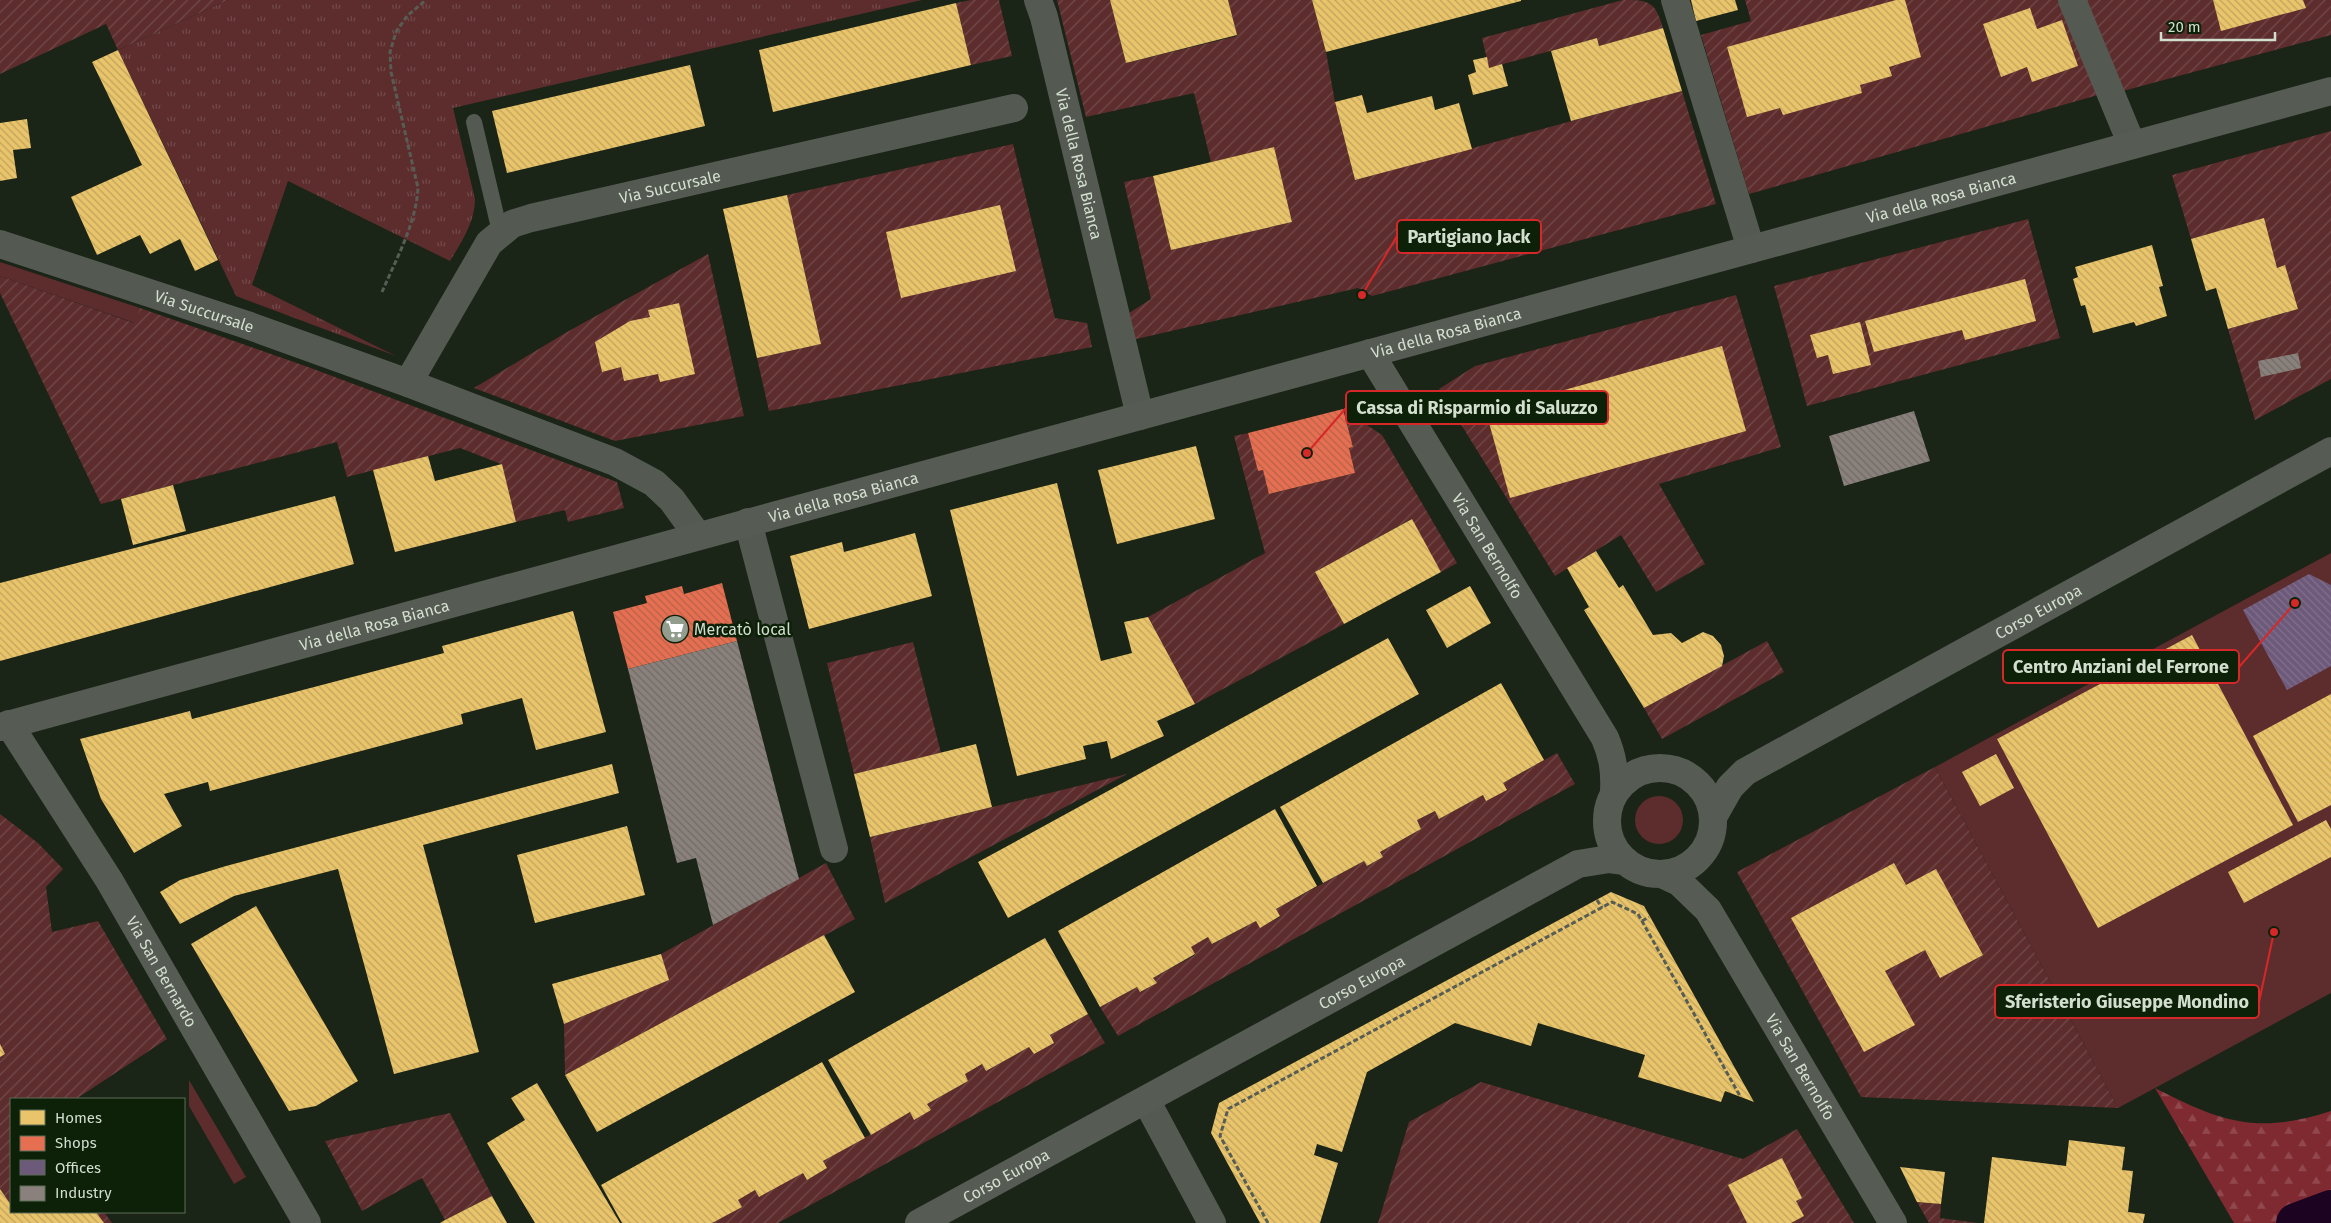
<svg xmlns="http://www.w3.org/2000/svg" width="2331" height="1223" font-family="'Fira Sans',sans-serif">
<defs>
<pattern id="forest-firs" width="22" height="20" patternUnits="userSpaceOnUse" patternTransform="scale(1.25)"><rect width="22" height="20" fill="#7f2a31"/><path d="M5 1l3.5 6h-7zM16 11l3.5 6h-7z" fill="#90484e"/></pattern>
<pattern id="park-tufts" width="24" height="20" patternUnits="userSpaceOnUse" patternTransform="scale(1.25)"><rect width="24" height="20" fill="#5d2c2d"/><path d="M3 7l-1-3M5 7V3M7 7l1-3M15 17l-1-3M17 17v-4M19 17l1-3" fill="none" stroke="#734a4a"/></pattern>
<pattern id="garden-furrows" width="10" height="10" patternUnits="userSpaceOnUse" patternTransform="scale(1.25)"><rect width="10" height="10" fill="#5d2c2d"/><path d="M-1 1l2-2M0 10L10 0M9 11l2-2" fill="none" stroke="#734a4a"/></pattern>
<pattern id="homes-back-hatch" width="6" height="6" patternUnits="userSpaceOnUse" patternTransform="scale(1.25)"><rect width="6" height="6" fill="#e9c46a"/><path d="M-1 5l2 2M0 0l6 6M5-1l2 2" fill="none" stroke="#bea45f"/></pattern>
<pattern id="shops-back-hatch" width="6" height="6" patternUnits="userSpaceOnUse" patternTransform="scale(1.25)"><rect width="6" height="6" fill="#e76f51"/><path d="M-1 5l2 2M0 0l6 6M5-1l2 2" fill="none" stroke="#b5624b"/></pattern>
<pattern id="offices-back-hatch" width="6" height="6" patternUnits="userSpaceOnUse" patternTransform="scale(1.25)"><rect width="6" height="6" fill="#6d597a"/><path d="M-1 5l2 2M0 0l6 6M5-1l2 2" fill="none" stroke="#81708c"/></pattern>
<pattern id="industry-back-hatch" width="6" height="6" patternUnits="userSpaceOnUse" patternTransform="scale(1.25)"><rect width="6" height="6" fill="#8a817c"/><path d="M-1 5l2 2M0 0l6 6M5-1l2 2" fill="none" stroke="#706b66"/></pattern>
</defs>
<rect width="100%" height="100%" fill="#1a2417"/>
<g fill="#5d2c2d">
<path d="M 0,262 L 140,308 L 135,323 L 0,276 Z"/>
<path d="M 2331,553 L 2331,993 L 2118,1108 L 1935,767 Z"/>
<circle cx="1659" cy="820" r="24"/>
<path d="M 189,1080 L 246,1177 L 234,1184 L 189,1106 Z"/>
</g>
<path fill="url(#forest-firs)" d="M 2155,1088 C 2221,1122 2257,1135 2331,1111 L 2331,1223 L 2234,1223 Z"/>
<path fill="url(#park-tufts)" d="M 228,0 L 922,0 L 453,108 L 475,199 C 475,222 462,241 450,261 L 288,181 L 252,285 L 396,356 L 236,296 L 118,50 Z"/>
<g fill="url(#garden-furrows)">
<path d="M 0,0 L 228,0 L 118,50 L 106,24 L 0,74 Z"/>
<path d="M 971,0 L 999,0 L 1012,56 L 971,65 L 956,3 Z"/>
<path d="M 1057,0 L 1110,0 L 1126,63 L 1237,36 L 1228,0 L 1312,0 L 1326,52 L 1335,102 L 1355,180 L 1682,91 L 1716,204 L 1372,296 L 1358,288 L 1132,340 L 1126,315 L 1151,299 L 1124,182 L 1153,176 L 1171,250 L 1292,222 L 1274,148 L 1211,162 L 1194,93 L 1086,117 Z"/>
<path d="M 1623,0 C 1649,0 1655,1 1663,28 L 1599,46 L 1597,38 L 1489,68 L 1482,38 Z"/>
<path d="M 1745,0 L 2058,0 L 2098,95 L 1749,194 L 1701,35 L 1751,21 Z"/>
<path d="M 2086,0 L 2331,0 L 2331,35 L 2123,91 Z"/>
<path d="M 2331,131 L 2331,379 L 2255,420 L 2228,329 L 2298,309 L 2285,266 L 2277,268 L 2263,219 L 2191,239 L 2172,175 Z"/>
<path d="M 1013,144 L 1055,318 L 1087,323 L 1092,347 L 769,411 L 757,358 L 821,344 L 787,195 Z"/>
<path d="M 2028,219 L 2060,338 L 1807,406 L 1774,286 Z"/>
<path d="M 708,254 L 744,416 L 615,441 L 474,388 L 567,332 Z"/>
<path d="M 0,276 L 134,323 L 140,308 L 308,367 L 617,482 L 624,508 L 568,522 L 565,510 L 516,522 L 501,464 L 460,448 L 347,477 L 337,442 L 101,504 L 0,293 Z"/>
<path d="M 1736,295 L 1781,447 L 1659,484 L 1705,564 L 1656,592 L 1621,535 L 1555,576 L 1439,389 L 1475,366 Z"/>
<path d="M 1343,409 L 1382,435 L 1457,563 L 1441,572 L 1411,519 L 1316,572 L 1344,624 L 1195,704 L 1148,617 L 1265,553 L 1234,436 L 1248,433 L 1258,470 L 1263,470 L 1270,494 L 1355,473 L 1349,448 L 1353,447 Z"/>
<path d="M 1767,641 L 1784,672 L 1662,739 L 1644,708 Z"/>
<path d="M 913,642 L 941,753 L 854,774 L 827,663 Z"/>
<path d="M 1557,753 L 1575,784 L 1118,1036 L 1100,1007 L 1137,987 L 1141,992 L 1156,983 L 1153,978 L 1195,955 L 1191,947 L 1208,937 L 1213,944 L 1256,921 L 1260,927 L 1280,917 L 1276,909 L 1364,861 L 1367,866 L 1383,857 L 1380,852 L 1421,829 L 1417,820 L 1435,811 L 1439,819 L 1483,795 L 1486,800 L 1503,783 Z"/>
<path d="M 1935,767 L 2118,1108 L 1861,1097 L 1737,872 Z"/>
<path d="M 1127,774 L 885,903 L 870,837 Z"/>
<path d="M 0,814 L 38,843 L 63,869 L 46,887 L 52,932 L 98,921 L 167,1039 L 76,1099 L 11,1099 L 11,1212 L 104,1212 L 112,1223 L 0,1223 Z"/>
<path d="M 826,863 L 855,919 L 565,1075 L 564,1024 L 668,980 L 661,954 Z"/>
<path d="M 1088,1014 L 1105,1043 L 778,1223 L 712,1223 L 738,1200 L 755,1190 L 803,1173 L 807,1180 L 827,1168 L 823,1161 L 910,1112 L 915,1119 L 930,1110 L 927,1104 L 968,1081 L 965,1074 L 982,1064 L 986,1071 L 1029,1047 L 1034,1054 L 1053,1043 L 1050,1035 Z"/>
<path d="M 1481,1082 L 1743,1159 L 1797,1129 L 1854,1223 L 1378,1223 L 1409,1122 Z"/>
<path d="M 450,1113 L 492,1196 L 445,1220 L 422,1178 L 362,1211 L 325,1141 Z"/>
<path d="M 1917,1202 L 1941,1204 L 1940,1218 L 1978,1223 L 1929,1223 Z"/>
</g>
<g fill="url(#homes-back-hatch)">
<path d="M 1110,0 L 1228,0 L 1237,35 L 1126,63 Z"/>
<path d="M 1312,0 L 1521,0 L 1521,1 L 1326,52 Z"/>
<path d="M 1691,0 L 1735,0 L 1738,10 L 1696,21 Z"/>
<path d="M 1896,0 L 1905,0 L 1921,57 L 1889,67 L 1892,76 L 1860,85 L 1862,93 L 1783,115 L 1780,108 L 1747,117 L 1727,47 Z"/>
<path d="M 2213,0 L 2303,0 L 2306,8 L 2221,31 Z"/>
<path d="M 956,3 L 971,65 L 773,112 L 759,50 Z"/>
<path d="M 2030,8 L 2037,29 L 2062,20 L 2078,66 L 2032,82 L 2027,67 L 2001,77 L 1983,24 Z"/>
<path d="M 1663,28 L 1682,91 L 1571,121 L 1551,51 L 1597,38 L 1599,46 Z"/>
<path d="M 118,50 L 218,260 L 195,271 L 180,239 L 150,254 L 140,235 L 97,255 L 71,197 L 142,165 L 92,62 Z"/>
<path d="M 1487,57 L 1489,68 L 1502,64 L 1508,86 L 1473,95 L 1468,75 L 1476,72 L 1473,60 Z"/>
<path d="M 690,65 L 705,126 L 507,173 L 492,111 Z"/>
<path d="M 1362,95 L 1367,113 L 1432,96 L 1435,110 L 1459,103 L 1472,149 L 1355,180 L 1335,102 Z"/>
<path d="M 27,119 L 31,148 L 13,150 L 17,178 L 0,181 L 0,123 Z"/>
<path d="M 1274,147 L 1292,222 L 1171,250 L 1153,176 Z"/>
<path d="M 787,195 L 821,344 L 757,358 L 723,209 Z"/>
<path d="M 1000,205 L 1016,271 L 901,298 L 886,232 Z"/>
<path d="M 2264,218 L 2277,268 L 2285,265 L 2298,309 L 2228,329 L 2216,288 L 2206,291 L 2191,239 Z"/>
<path d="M 2152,245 L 2163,286 L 2159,287 L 2167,316 L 2136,326 L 2134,322 L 2093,333 L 2085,305 L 2081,306 L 2073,279 L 2078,277 L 2075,267 Z"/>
<path d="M 2025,279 L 2036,321 L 1965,340 L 1962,330 L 1874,352 L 1865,321 Z"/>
<path d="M 679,303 L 695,374 L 660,382 L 658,374 L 624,381 L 621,367 L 602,372 L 595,342 L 630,321 L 650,317 L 648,310 Z"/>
<path d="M 1860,322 L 1871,365 L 1833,374 L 1828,355 L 1817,358 L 1810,335 Z"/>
<path d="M 1722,346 L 1746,431 L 1510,498 L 1486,412 Z"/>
<path d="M 1196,446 L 1215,519 L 1117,544 L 1098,470 Z"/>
<path d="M 428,456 L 435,481 L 502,464 L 516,522 L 395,552 L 373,470 Z"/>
<path d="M 1057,483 L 1101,661 L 1132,653 L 1124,622 L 1148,617 L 1195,704 L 1157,721 L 1164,736 L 1111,759 L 1107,741 L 1083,746 L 1086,759 L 1017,776 L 950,510 Z"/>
<path d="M 173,485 L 186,531 L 133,545 L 121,499 Z"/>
<path d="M 335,496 L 354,564 L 0,661 L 0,583 Z"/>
<path d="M 1412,519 L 1441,572 L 1344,624 L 1315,572 Z"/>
<path d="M 915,533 L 932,596 L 809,629 L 790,556 L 842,542 L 844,552 Z"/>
<path d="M 1596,551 L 1619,588 L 1623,585 L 1653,635 L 1671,633 L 1682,643 L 1703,632 L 1713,636 L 1721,645 L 1724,656 L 1722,666 L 1644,708 L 1584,610 L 1589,607 L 1567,568 Z"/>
<path d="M 1470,586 L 1491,623 L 1447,648 L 1426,610 Z"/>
<path d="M 573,611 L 606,732 L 536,750 L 522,698 L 461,714 L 463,724 L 210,791 L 208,782 L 164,794 L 182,826 L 134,853 L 101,799 L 80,739 L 190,711 L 192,719 L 444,653 L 442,646 Z"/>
<path d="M 2192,635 L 2293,825 L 2098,928 L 1997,739 Z"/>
<path d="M 1388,638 L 1419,694 L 1008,918 L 978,862 Z"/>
<path d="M 1501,683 L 1544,760 L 1503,783 L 1507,790 L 1486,801 L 1483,795 L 1439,819 L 1435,811 L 1417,820 L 1421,829 L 1380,852 L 1383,857 L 1367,866 L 1364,861 L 1323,883 L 1280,807 Z"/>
<path d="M 2331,694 L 2331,805 L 2298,822 L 2253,736 Z"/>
<path d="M 976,744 L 992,807 L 870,837 L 854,774 Z"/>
<path d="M 1996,754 L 2014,788 L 1980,806 L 1962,772 Z"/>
<path d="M 612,764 L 619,793 L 423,845 L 479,1052 L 394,1074 L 338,869 L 234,896 L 180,924 L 160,892 L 180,880 L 226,866 Z"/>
<path d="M 1275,809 L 1317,886 L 1276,909 L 1280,916 L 1260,928 L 1256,921 L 1212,944 L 1208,937 L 1191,947 L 1195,954 L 1153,978 L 1157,983 L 1140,992 L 1137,987 L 1100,1007 L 1058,931 Z"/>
<path d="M 2326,820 L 2331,829 L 2331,857 L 2244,903 L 2228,872 Z"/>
<path d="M 627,826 L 645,895 L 535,923 L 517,855 Z"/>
<path d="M 1894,863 L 1906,885 L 1936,869 L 1983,955 L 1940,978 L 1925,950 L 1885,971 L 1915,1025 L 1864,1052 L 1791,918 Z"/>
<path d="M 1611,892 L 1644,906 L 1754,1102 L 1725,1091 L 1721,1102 L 1638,1077 L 1645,1055 L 1538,1023 L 1531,1046 L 1455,1023 L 1367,1072 L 1342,1152 L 1317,1144 L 1314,1155 L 1338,1163 L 1320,1223 L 1260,1223 L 1211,1133 L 1219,1103 Z"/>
<path d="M 256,906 L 358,1081 L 316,1106 L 289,1111 L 191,944 Z"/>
<path d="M 824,935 L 855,992 L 597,1132 L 565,1075 Z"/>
<path d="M 1045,938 L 1088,1014 L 1050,1035 L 1054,1043 L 1034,1054 L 1029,1047 L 986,1071 L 982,1064 L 965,1074 L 968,1081 L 927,1104 L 931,1110 L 914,1120 L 910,1112 L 871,1135 L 828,1060 Z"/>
<path d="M 661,954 L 669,980 L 564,1024 L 552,984 Z"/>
<path d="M 0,1044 L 5,1054 L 0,1057 Z"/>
<path d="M 822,1062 L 865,1138 L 823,1161 L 827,1168 L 807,1180 L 803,1173 L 759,1197 L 755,1190 L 738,1200 L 742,1207 L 712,1223 L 622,1223 L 601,1185 Z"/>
<path d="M 537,1083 L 620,1223 L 535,1223 L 487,1143 L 525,1120 L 511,1098 Z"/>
<path d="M 2069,1140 L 2125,1147 L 2122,1170 L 2133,1171 L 2128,1212 L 2145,1214 L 2143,1223 L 1984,1223 L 1992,1157 L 2066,1166 Z"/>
<path d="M 1782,1158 L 1802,1198 L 1796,1201 L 1804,1216 L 1791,1223 L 1747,1223 L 1728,1185 Z"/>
<path d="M 1900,1167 L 1945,1172 L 1941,1204 L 1917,1202 Z"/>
<path d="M 0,1189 L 11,1205 L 11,1212 L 96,1212 L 104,1223 L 0,1223 Z"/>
<path d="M 492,1196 L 507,1223 L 440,1223 L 445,1220 Z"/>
</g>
<g fill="url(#shops-back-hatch)">
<path d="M 1343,409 L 1353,447 L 1349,448 L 1355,473 L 1269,494 L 1263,470 L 1258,471 L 1248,433 Z"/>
<path d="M 722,583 L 737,641 L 628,669 L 613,612 L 647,603 L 645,596 L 682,586 L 684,594 Z"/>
</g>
<path fill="url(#offices-back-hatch)" d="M 2309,574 L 2331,585 L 2331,666 L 2287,690 L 2243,610 Z"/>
<g fill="url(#industry-back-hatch)">
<path d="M 2298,353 L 2301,368 L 2261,377 L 2258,361 Z"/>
<path d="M 1914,411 L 1930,461 L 1844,486 L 1829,436 Z"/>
<path d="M 737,641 L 799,879 L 713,925 L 696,858 L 677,863 L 628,669 Z"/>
</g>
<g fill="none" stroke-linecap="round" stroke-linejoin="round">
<path stroke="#1c0322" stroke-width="40" d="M 2296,1223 L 2331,1210"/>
<g stroke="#575d55" stroke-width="3" stroke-dasharray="5 2.5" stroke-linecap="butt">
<path d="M 382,292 C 396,259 416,224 418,188 L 391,72 L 390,52 L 396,32 L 407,16 L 426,0"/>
<path d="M 1597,900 L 1602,908"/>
<path d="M 1642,921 L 1649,917"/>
<path d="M 1268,1223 L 1220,1136 L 1228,1109 L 1612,902 L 1638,914 L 1740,1096"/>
</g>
<path stroke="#545a52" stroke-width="16" d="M 474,122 L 500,232"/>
<g stroke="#545a52" stroke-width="28">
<path id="s1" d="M 1038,0 L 1044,17 L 1140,416"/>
<path d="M 1675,0 L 1751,249"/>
<path d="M 2072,0 L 2132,145"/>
<path id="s2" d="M 0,244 L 247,325 L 408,383 L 615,462 L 654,483 L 672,500 L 698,536"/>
<path id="s3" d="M 408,383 L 489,243 L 512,224 L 531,218 L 1014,108"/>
<path d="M 748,522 L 834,849"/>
<path d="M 1146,1100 L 1212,1223"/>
</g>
<g stroke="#565b53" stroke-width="28">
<path id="s4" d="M 1370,353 L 1605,738 C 1613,757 1615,772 1614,791"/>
<path id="s5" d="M 9,724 L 109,880 L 307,1223"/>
<path id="s6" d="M 0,727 L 2331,91"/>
<circle cx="1660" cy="821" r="53"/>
<path id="s7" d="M 1713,817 L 1730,787 L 1745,772 L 2331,451"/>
<path id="s8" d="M 1664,875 L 1679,882 L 1708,910 L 1893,1223"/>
<path id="s9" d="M 919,1223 L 1578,864 L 1609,859 L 1625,861"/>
</g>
</g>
<defs>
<g id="supermarket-disc" transform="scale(1.4375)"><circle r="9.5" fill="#929d8e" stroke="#0d2008"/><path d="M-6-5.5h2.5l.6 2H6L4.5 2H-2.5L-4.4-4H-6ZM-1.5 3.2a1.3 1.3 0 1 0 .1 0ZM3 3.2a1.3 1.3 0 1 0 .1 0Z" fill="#fff"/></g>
</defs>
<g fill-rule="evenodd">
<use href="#supermarket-disc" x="675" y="629"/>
</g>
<g text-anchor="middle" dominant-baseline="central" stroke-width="5" stroke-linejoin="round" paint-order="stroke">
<g font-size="16" fill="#d2dece" stroke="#0d2008">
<text stroke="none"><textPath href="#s1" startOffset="169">Via della Rosa Bianca</textPath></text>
<text stroke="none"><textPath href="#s3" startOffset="354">Via Succursale</textPath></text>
<text stroke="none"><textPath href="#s6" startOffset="2012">Via della Rosa Bianca</textPath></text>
<text stroke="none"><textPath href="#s2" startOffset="215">Via Succursale</textPath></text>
<text stroke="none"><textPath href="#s6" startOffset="1499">Via della Rosa Bianca</textPath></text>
<text stroke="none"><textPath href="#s6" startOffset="874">Via della Rosa Bianca</textPath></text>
<text stroke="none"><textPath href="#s4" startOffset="226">Via San Bernolfo</textPath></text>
<text stroke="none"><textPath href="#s7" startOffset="390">Corso Europa</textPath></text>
<text stroke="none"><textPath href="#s6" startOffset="388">Via della Rosa Bianca</textPath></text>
<text stroke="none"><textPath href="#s5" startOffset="291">Via San Bernardo</textPath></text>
<text stroke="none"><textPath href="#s9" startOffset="504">Corso Europa</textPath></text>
<text stroke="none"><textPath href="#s8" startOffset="239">Via San Bernolfo</textPath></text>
<text stroke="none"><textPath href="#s9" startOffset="99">Corso Europa</textPath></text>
</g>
<g font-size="16" fill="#d2dece" stroke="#0d2008" text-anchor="start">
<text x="694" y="629">Mercatò local</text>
</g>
</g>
<path fill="none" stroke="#d62828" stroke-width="2" d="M1362 295L1397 236M1307 453L1346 408M2295 603L2239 667M2274 932L2259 1002"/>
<g fill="#d62828" stroke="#0d2008" stroke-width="2">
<circle cx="1362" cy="295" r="5"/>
<circle cx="1307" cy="453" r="5"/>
<circle cx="2295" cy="603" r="5"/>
<circle cx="2274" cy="932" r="5"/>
</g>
<g fill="#0d2008" stroke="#d62828" stroke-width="2">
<rect x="1397" y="220" width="144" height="33" rx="5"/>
<rect x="1346" y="391" width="262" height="33" rx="5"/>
<rect x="2003" y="650" width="236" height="33" rx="5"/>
<rect x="1995" y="985" width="264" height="33" rx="5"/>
</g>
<g font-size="18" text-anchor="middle" font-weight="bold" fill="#d2dece">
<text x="1469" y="243">Partigiano Jack</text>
<text x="1477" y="414">Cassa di Risparmio di Saluzzo</text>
<text x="2121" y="673">Centro Anziani del Ferrone</text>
<text x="2127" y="1008">Sferisterio Giuseppe Mondino</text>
</g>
<rect x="10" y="1098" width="175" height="115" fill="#0d2008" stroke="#5c6c57"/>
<rect x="20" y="1110" width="25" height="15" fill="#e9c46a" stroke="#5c6c57"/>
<text x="55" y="1123" font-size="15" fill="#d2dece">Homes</text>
<rect x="20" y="1136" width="25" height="15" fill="#e76f51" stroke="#5c6c57"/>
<text x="55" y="1148" font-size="15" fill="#d2dece">Shops</text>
<rect x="20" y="1160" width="25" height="15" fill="#6d597a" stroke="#5c6c57"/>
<text x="55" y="1173" font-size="15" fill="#d2dece">Offices</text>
<rect x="20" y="1186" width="25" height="15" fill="#8a817c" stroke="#5c6c57"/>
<text x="55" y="1198" font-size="15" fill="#d2dece">Industry</text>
<path d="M2161 32v8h114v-8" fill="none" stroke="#d2dece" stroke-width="2.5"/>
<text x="2168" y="32" font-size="15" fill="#d2dece" stroke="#0d2008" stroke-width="4" paint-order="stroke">20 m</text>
</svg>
